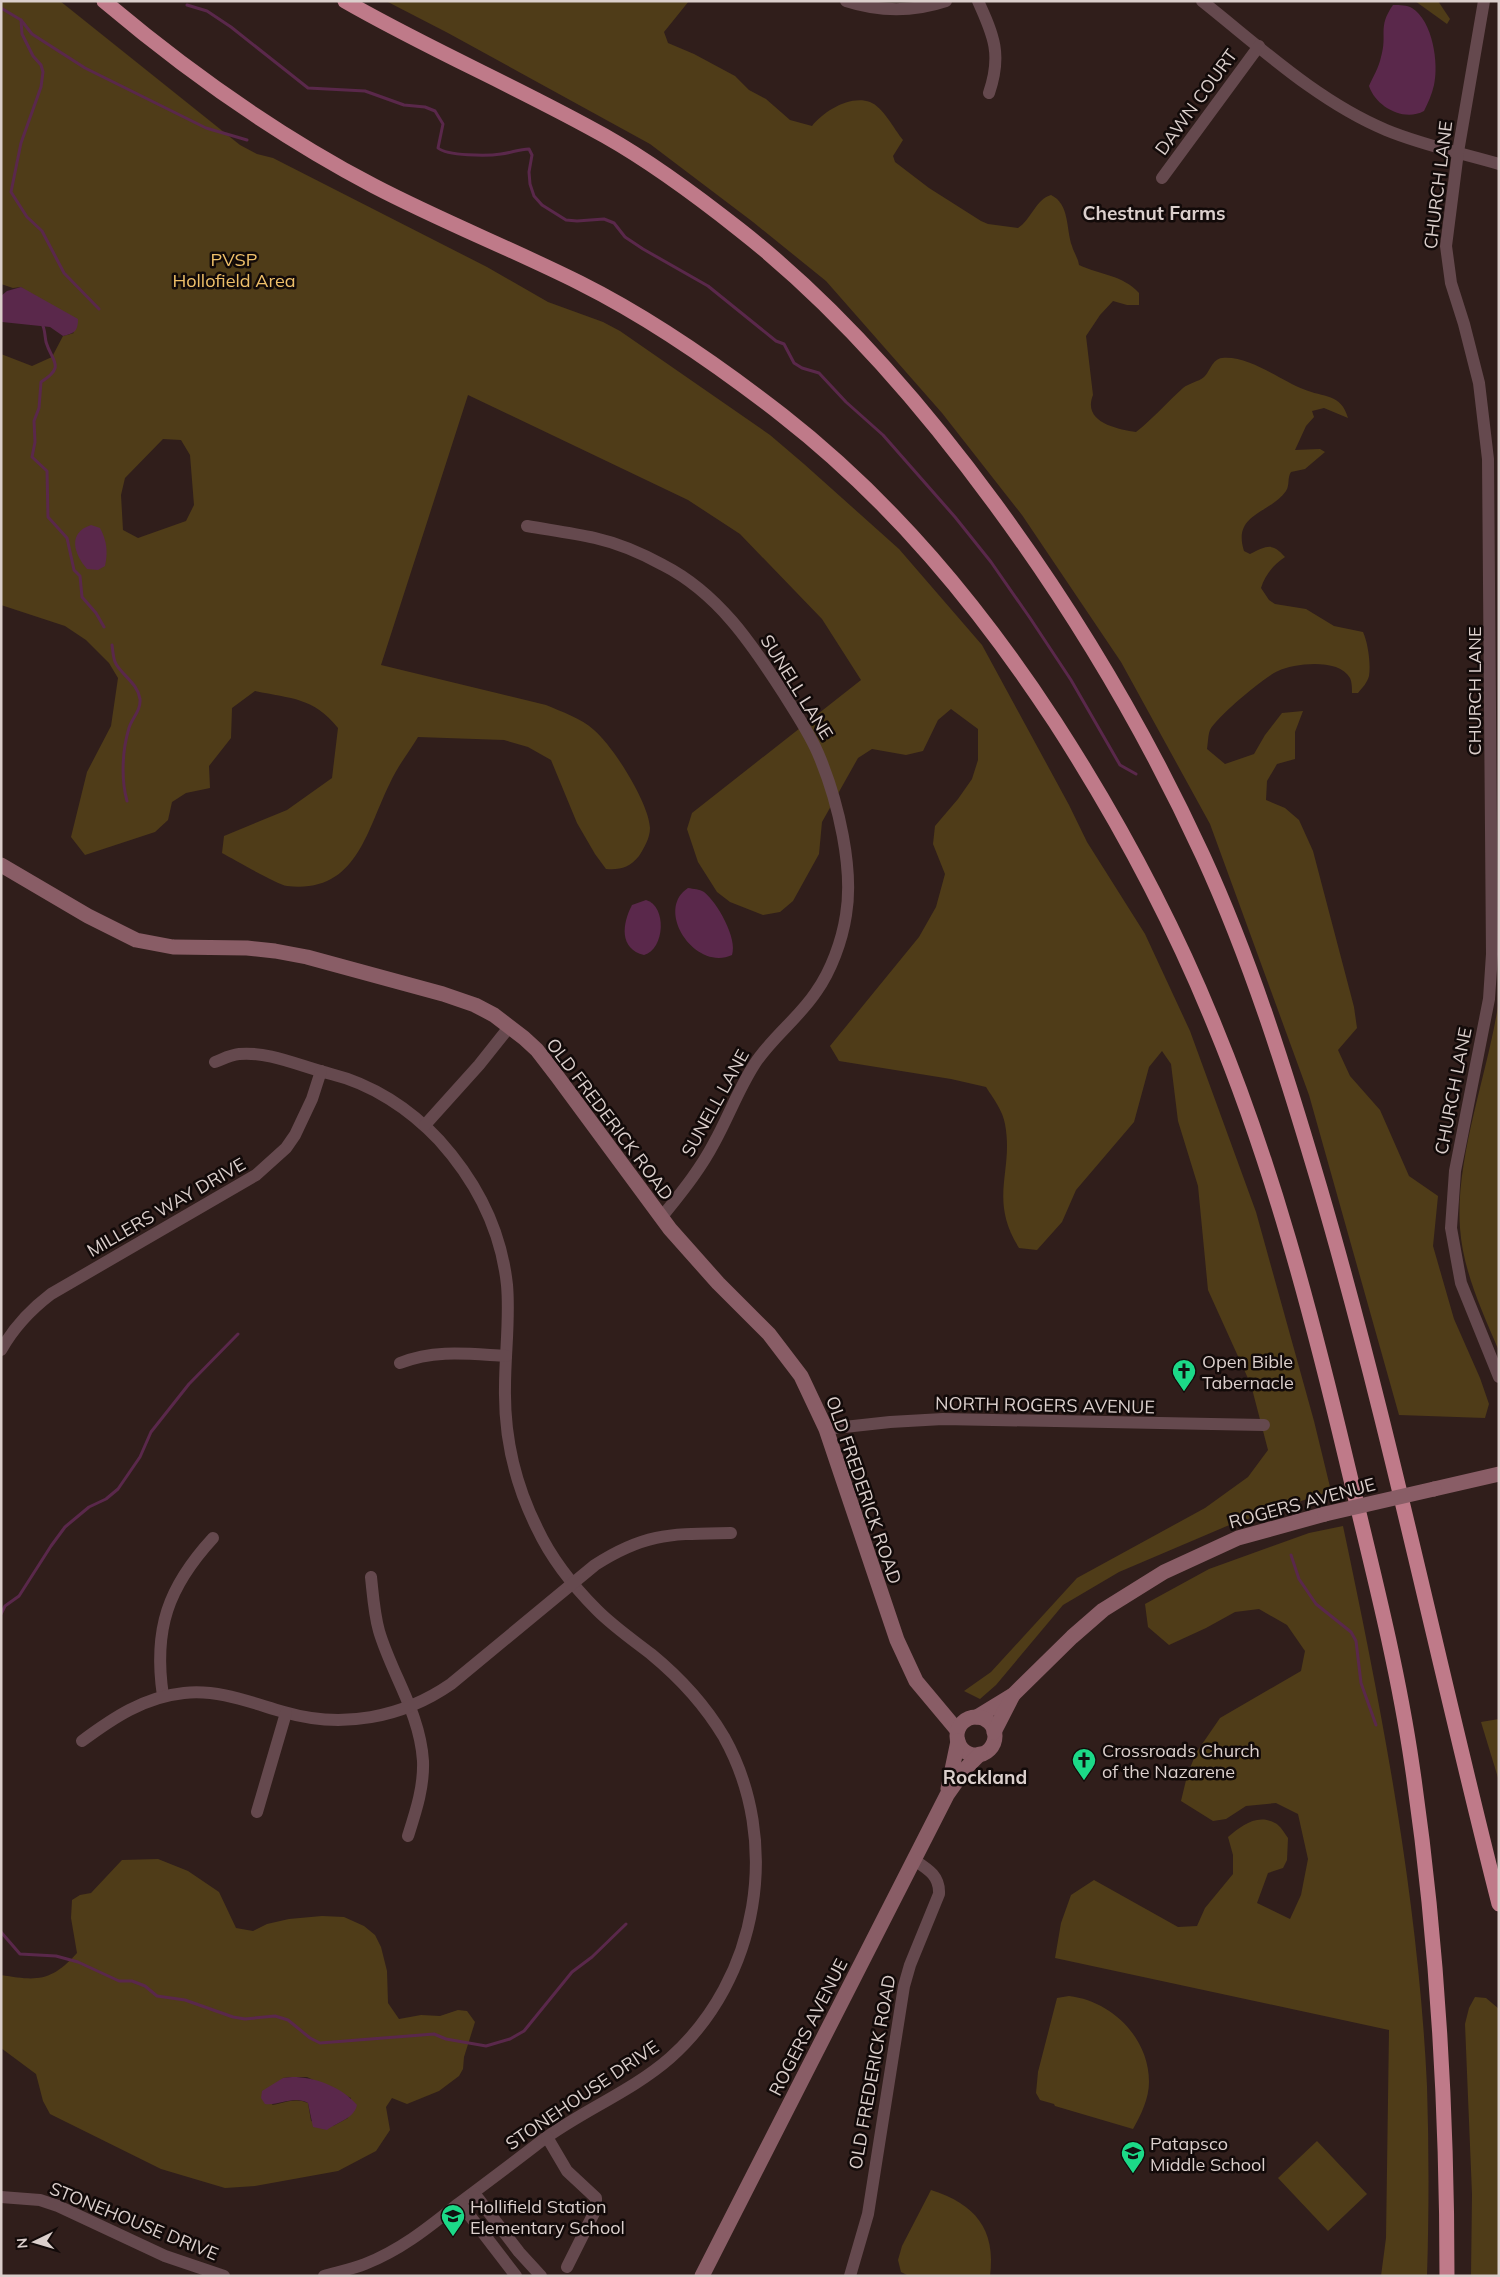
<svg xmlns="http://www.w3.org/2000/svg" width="1500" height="2277" font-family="Mulish,sans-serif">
<rect width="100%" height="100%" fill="#301e1b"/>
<g fill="#4f3c18" fill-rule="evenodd">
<path d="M 1,1 L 60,1 L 240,145 L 257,154 L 273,158 L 487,267 L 548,302 L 603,322 L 620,331 L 770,435 L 804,464 L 899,549 L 982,645 L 1069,805 L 1087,842 L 1145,934 L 1190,1031 L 1256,1212 L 1314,1421 L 1331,1491 L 1227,1526 L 1119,1572 L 1063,1605 L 996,1685 L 980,1699 L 964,1691 L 991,1672 L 1077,1578 L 1205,1508 L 1248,1477 L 1268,1450 L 1251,1385 L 1208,1290 L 1198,1186 L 1178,1121 L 1171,1064 L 1162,1051 L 1149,1067 L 1134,1122 L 1076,1190 L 1062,1222 L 1037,1250 L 1019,1248 C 988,1198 1014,1172 1005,1124 C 1003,1111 993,1098 986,1087 L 951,1079 L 839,1061 L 830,1046 L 919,937 L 936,907 L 945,874 L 933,844 L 935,826 L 958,799 L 972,779 L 978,760 L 978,729 L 951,709 L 938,720 L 923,751 L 906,755 L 872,749 L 858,758 L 822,822 L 819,854 L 793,901 L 780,912 L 763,915 L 730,902 L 717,892 L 698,862 L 687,829 L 692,813 L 861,680 L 822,619 L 740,534 L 688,500 L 468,395 L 381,665 L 546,705 C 562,712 581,718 594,730 C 613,746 649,803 650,828 C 650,838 644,848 639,856 C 629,868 620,870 606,869 L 595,854 L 577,823 L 551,760 L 528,747 L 504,740 L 418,737 C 409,752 397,767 390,783 C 366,831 357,894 287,886 C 276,884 235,860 222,853 L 224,836 L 287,810 L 332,778 L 338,728 C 313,697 292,699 255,691 L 232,708 L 231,738 L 209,766 L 210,788 L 186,793 L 172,802 L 168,820 L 155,832 L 85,855 L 71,837 L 87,772 L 111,726 L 118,678 L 109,663 L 86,640 L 65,626 L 1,605 L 1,354 L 32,366 L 52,357 L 63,336 L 74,333 L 21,287 L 13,288 L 1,284 ZM 163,439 L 181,440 L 190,455 L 194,505 L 186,521 L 138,538 L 123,530 L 121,495 L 125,478 Z"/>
<path d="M 386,1 L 689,1 L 664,32 L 668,43 L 694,54 L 735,76 L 749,90 L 766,99 L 790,120 L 812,126 C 824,111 850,95 870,102 C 883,107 894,129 903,140 L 893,156 L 895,162 L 929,188 L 981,221 L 988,224 L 1018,228 C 1031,220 1036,199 1051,195 C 1070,204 1066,230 1072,246 C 1074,253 1078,258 1079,265 C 1100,275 1123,275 1139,293 L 1139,305 L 1127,305 L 1113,301 L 1100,315 L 1086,336 L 1093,395 C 1082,422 1117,429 1136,432 C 1153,419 1167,402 1183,388 C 1189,383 1198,382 1204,377 C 1210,372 1212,359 1222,358 C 1248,355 1280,380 1303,389 C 1324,398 1341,393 1348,418 L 1324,408 L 1312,411 L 1314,417 L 1306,426 L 1295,450 L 1320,449 L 1325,452 L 1305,469 L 1291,472 C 1287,478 1290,485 1286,491 C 1270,514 1232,513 1244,551 L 1250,554 C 1267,546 1272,542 1285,557 C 1274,564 1265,575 1261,588 L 1269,600 L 1275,604 L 1306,609 L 1334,626 L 1363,632 C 1368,643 1371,664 1369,676 C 1367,683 1363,687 1358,693 L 1352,693 C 1352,689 1352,682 1350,678 C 1339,658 1295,663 1278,671 C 1264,677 1217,717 1210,730 C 1208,735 1208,743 1207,749 L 1225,764 L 1254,754 L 1265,735 L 1282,713 L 1303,711 L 1295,732 L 1295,759 L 1277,764 L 1267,781 L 1266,800 L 1285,808 L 1299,820 L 1313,851 L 1354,1007 L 1357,1028 L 1338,1050 L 1350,1076 L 1380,1110 L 1409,1176 L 1438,1196 L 1433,1246 L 1454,1319 L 1480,1378 L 1489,1404 L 1485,1418 L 1399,1415 L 1309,1095 L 1210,824 L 1121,662 L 1022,515 L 942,413 L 826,281 L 753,222 L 650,144 L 448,33 Z"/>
<path d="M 1415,1 L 1438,1 L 1450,19 L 1447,24 Z"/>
<path d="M 1499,999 L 1499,1351 C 1482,1311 1463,1271 1460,1228 C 1455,1156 1489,1071 1499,999 Z"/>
<path d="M 1343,1526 C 1382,1710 1418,1897 1427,2086 C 1429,2149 1429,2212 1427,2276 L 1381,2276 L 1386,2238 L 1389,2030 L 1055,1958 L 1061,1923 L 1071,1895 L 1094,1880 L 1178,1927 L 1197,1926 L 1205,1908 L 1233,1874 L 1233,1855 L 1228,1837 C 1241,1826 1257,1813 1275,1823 C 1280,1825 1285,1834 1288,1838 L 1287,1860 L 1283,1868 L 1268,1873 L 1257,1903 L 1290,1919 L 1301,1895 L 1308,1859 L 1298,1814 L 1276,1803 L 1246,1806 L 1226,1819 L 1213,1821 L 1181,1801 L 1187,1776 L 1196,1753 L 1220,1718 L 1301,1671 L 1305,1651 L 1287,1625 L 1259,1609 L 1235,1612 L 1206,1628 L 1169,1645 L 1148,1627 L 1145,1604 L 1209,1569 L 1309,1533 Z"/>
<path d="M 1499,1719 L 1499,1781 L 1481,1722 Z"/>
<path d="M 158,1859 L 188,1871 L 219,1892 L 236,1928 L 253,1931 L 267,1924 L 289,1919 L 322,1916 L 344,1917 L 364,1926 L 375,1935 L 381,1947 L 387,1971 L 388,2003 L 399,2019 L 421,2015 L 440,2016 L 458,2010 L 467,2011 L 475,2022 L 464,2057 L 463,2069 L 459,2076 L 439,2091 L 407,2104 L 392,2098 L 386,2107 L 390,2130 L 376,2151 L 338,2171 L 255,2186 L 225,2188 L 161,2169 L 50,2114 L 43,2101 L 36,2074 L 1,2048 L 1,1975 C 37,1981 51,1982 77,1953 L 71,1918 L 72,1900 L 80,1895 L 91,1893 L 122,1860 ZM 292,2077 L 307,2077 L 351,2098 L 348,2118 L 333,2126 L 311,2121 L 308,2103 C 295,2097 285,2103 272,2105 L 283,2078 Z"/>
<path d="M 1069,1996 C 1112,2001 1149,2038 1149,2082 C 1149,2098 1141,2115 1133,2129 L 1055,2106 L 1054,2104 L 1040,2100 L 1036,2093 L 1038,2072 L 1057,1998 Z"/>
<path d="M 1475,1997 L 1486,1998 L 1499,2009 L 1499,2276 L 1471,2276 L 1472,2194 L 1465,2024 L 1469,2008 Z"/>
<path d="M 1317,2141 L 1367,2194 L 1328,2231 L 1278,2178 Z"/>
<path d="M 931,2190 C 975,2204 996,2229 990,2276 L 909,2276 L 901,2272 L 898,2260 L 902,2246 Z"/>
</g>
<g fill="#5a284b">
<path d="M 1393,5 C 1400,5 1407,5 1412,8 C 1433,21 1439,64 1434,85 C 1432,94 1428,103 1424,111 C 1404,122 1376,107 1369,86 C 1373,77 1379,67 1381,57 C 1388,34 1377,28 1393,5 Z"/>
<path d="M 21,287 L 78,319 C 78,331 75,333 63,336 L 50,327 L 2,322 L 1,296 L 7,291 Z"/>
<path d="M 91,525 L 100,528 C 107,541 108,552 105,566 L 98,570 L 87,569 C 74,554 67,533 91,525 Z"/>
<path d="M 688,888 C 694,889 699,889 704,892 C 717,902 738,939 732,955 C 695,972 654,910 688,888 Z"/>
<path d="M 646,900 C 667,906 665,949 644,955 C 619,949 622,924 632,905 Z"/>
<path d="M 292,2077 C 315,2077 342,2087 357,2105 C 354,2119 337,2122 327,2130 L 313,2127 L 308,2103 C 293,2095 280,2106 265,2104 L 261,2098 L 262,2091 L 283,2078 Z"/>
</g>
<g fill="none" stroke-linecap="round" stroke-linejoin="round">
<g stroke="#5a284b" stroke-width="3">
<path d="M 187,5 L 207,11 L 231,27 L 308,88 L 365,91 L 404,105 L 425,107 L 435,111 L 443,124 L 438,148 C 447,156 488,156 501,154 C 511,153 519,149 529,149 L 532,155 L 529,172 L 530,184 L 534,196 L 542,205 L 566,220 L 577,221 L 604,219 L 614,223 L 625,237 L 643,249 L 708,286 L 776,341 L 784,344 L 794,363 L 802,368 L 819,373 L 846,402 L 883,435 L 955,517 L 991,562 L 1030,618 L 1071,680 L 1120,765 L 1136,774"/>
<path d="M 1,8 L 21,20 L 32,34 L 85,68 L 206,128 L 247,140"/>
<path d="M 21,20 L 22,34 L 33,56 L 41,65 L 43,72 L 41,87 L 21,143 L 11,192 L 27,217 L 42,231 L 64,273 L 99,309"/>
<path d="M 43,326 C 45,331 45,337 46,342 C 52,362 66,366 41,382 L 39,408 L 34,421 L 35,442 L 32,457 L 47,471 L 48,517 L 67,538 L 74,570 L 80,576 L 82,597 L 96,613 L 104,627"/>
<path d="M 112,645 C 113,651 113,659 116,664 C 123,676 138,684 140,699 C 141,711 132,718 129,728 C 122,751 121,779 127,801"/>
<path d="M 1291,1555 L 1299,1579 L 1316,1604 L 1351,1632 L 1356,1641 L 1361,1683 L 1376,1725"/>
<path d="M 1,1614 L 5,1606 L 19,1596 L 51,1546 L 65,1527 L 89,1507 L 106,1499 L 118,1489 L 140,1457 L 151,1432 L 189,1384 L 238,1334"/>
<path d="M 1,1932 L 20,1954 L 56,1956 L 78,1962 L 119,1981 L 132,1981 L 145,1986 L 157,1996 L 185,2000 L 233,2017 L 245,2019 L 275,2016 L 288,2020 L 310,2038 L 320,2043 L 434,2034 L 446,2039 L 486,2046 L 510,2039 L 524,2031 L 572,1972 L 592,1957 L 626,1924"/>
</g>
<g stroke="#65494e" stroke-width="12">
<path d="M 846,1 C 880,12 913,12 946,1"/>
<path d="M 978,1 C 994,36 1002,55 989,93"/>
<path d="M 1202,1 C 1260,47 1317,101 1386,130 C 1422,145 1461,153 1499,164"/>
<path d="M 1484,1 L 1458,152 L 1446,246 L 1451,283 L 1464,324 L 1479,383 L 1488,459 L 1492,954 L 1489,999 L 1455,1171 L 1451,1228 L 1461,1283 L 1499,1377"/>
<path d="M 1162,178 L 1259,46"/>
<path d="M 527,526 C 550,530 573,533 595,538 C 617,543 643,554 663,565 C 718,593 752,644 784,694 C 797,715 811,735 820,758 C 838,802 854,868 846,915 C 842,941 831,971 816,992 C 798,1019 771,1038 754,1065 C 738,1090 728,1118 714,1143 C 700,1170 680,1194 661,1218"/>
<path d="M 215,1062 C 223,1059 230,1055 239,1054 C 269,1051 302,1067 331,1074 C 372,1084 410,1109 439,1140 C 476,1181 501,1229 507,1285 C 510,1319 505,1353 505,1387 C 504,1436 515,1484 537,1528 C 551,1558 574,1587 597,1610 C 614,1627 633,1640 651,1654 C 679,1677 705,1705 724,1737 C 782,1841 759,1979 670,2058 C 631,2092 581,2111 540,2142 C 513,2163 486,2183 458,2204 C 429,2227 401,2250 365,2264 C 352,2269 338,2272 324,2276"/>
<path d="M 425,1125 L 479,1065 L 510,1026"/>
<path d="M 1,1350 C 14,1327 30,1310 51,1294 L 256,1175 L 286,1148 L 295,1135 L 312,1099 L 321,1071"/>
<path d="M 400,1363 C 436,1349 469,1354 506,1356"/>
<path d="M 826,1429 L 890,1422 L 943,1419 L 1264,1425"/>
<path d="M 371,1577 C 373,1595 374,1613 379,1631 C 392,1675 420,1713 423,1761 C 424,1787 416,1811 408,1836"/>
<path d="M 163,1696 C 153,1629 168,1587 213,1538"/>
<path d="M 82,1741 C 113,1718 144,1697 184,1693 C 219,1689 252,1703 284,1712 C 342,1729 402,1718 451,1684 L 595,1565 C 646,1532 673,1534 731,1533"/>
<path d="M 257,1812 L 286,1713"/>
<path d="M 547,2137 L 567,2171 L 596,2198 L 596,2209 L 567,2267"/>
<path d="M 474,2193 L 519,2252 L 541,2276"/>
<path d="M 1,2197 L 40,2200 L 58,2206 L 165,2256 L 224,2276"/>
<path d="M 460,2203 L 516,2276"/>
<path d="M 850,2276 L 868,2214 L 904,1986 L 910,1965 L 939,1894 C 940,1876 928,1869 914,1860"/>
</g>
<g stroke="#895d66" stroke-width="15">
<path d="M 1,865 L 88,916 L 136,940 L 173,947 L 247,948 L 275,951 L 307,957 L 443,994 L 475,1005 L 494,1015 L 524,1038 L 537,1050 L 557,1076 L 670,1229 L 718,1283 L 769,1334 L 801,1376 L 826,1429 L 897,1640 L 916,1681 L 957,1730"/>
<path d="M 1434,1489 L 1499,1474"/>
<path d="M 977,1717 L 1013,1695 L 1072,1637 L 1103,1610 L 1164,1572 L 1238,1538 L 1325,1514"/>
<circle cx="976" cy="1736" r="19"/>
<path d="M 994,1732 L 1013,1695"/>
<path d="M 948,1789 L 958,1741"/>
<path d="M 702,2276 L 947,1795 L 966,1768 L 980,1754"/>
</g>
<g stroke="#bf7a89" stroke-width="15">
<path d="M 104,1 C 188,72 277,135 374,186 C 441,221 512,249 580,283 C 652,319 719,366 782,415 C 892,501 979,606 1055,722 C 1117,818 1171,918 1214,1024 C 1272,1164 1311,1312 1346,1459 C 1370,1560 1397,1662 1412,1765 C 1437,1934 1447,2105 1447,2276"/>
<path d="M 345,1 C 430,50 520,88 605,136 C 653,163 697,196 740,230 C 838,307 921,403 995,504 C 1076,614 1146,732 1203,856 C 1252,963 1287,1076 1320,1188 C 1389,1424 1438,1665 1499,1904"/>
</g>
<path stroke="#895d66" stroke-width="15" d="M 1325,1514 L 1434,1489"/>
</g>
<defs>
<g id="church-pin" transform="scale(1.25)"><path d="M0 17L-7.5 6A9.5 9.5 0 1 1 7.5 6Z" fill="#1cd988" stroke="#120a09"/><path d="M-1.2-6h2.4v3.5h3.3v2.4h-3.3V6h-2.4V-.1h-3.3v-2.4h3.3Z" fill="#111"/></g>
<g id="school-pin" transform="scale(1.25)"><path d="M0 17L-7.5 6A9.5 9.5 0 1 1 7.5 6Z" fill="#1cd988" stroke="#120a09"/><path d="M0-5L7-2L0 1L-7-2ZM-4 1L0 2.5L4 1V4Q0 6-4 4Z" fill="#111"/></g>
</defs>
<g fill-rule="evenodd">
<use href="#church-pin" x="1184" y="1371"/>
<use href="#church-pin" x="1084" y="1760"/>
<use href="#school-pin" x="1133" y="2153"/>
<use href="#school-pin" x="453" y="2216"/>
</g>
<g text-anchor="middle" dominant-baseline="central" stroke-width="5" stroke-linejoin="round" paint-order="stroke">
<g font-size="18" fill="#dbcfcc" stroke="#120a09">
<text transform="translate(1196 102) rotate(-54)">DAWN COURT</text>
<text transform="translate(1438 185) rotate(-83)">CHURCH LANE</text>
<text transform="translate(797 687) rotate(58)">SUNELL LANE</text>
<text transform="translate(1474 691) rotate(-90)">CHURCH LANE</text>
<text transform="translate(1453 1091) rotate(-79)">CHURCH LANE</text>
<text transform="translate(715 1103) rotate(-61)">SUNELL LANE</text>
<text transform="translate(610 1119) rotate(53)">OLD FREDERICK ROAD</text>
<text transform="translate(166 1207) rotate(-30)">MILLERS WAY DRIVE</text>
<text transform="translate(1045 1405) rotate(1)">NORTH ROGERS AVENUE</text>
<text transform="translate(864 1490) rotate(71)">OLD FREDERICK ROAD</text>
<text transform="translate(1302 1503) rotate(-15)">ROGERS AVENUE</text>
<text transform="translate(808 2027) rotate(-63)">ROGERS AVENUE</text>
<text transform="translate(872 2072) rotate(-80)">OLD FREDERICK ROAD</text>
<text transform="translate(582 2095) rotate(-34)">STONEHOUSE DRIVE</text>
<text transform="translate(134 2221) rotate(22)">STONEHOUSE DRIVE</text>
</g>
<g font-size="18" fill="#efc06a" stroke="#120a09">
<text x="234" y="259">PVSP<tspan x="234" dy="21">Hollofield Area</tspan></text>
</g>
<g font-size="18" fill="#dbcfcc" stroke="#120a09" text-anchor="start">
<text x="1202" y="1361">Open Bible<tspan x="1202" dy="21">Tabernacle</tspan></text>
<text x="1102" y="1750">Crossroads Church<tspan x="1102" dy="21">of the Nazarene</tspan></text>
<text x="1150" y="2143">Patapsco<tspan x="1150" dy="21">Middle School</tspan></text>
<text x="470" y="2206">Hollifield Station<tspan x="470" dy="21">Elementary School</tspan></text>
</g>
<g font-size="19" font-weight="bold" fill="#dbcfcc" stroke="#120a09">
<text x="1154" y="213">Chestnut Farms</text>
<text x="985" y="1777">Rockland</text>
</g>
</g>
<rect width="1500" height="2277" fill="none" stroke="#dbcfcc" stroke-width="5"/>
<g transform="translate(35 2242) rotate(265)" stroke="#120a09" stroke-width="4" paint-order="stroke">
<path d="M0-4L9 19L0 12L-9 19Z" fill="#dbcfcc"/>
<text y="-8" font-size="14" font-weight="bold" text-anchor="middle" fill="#dbcfcc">N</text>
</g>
</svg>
